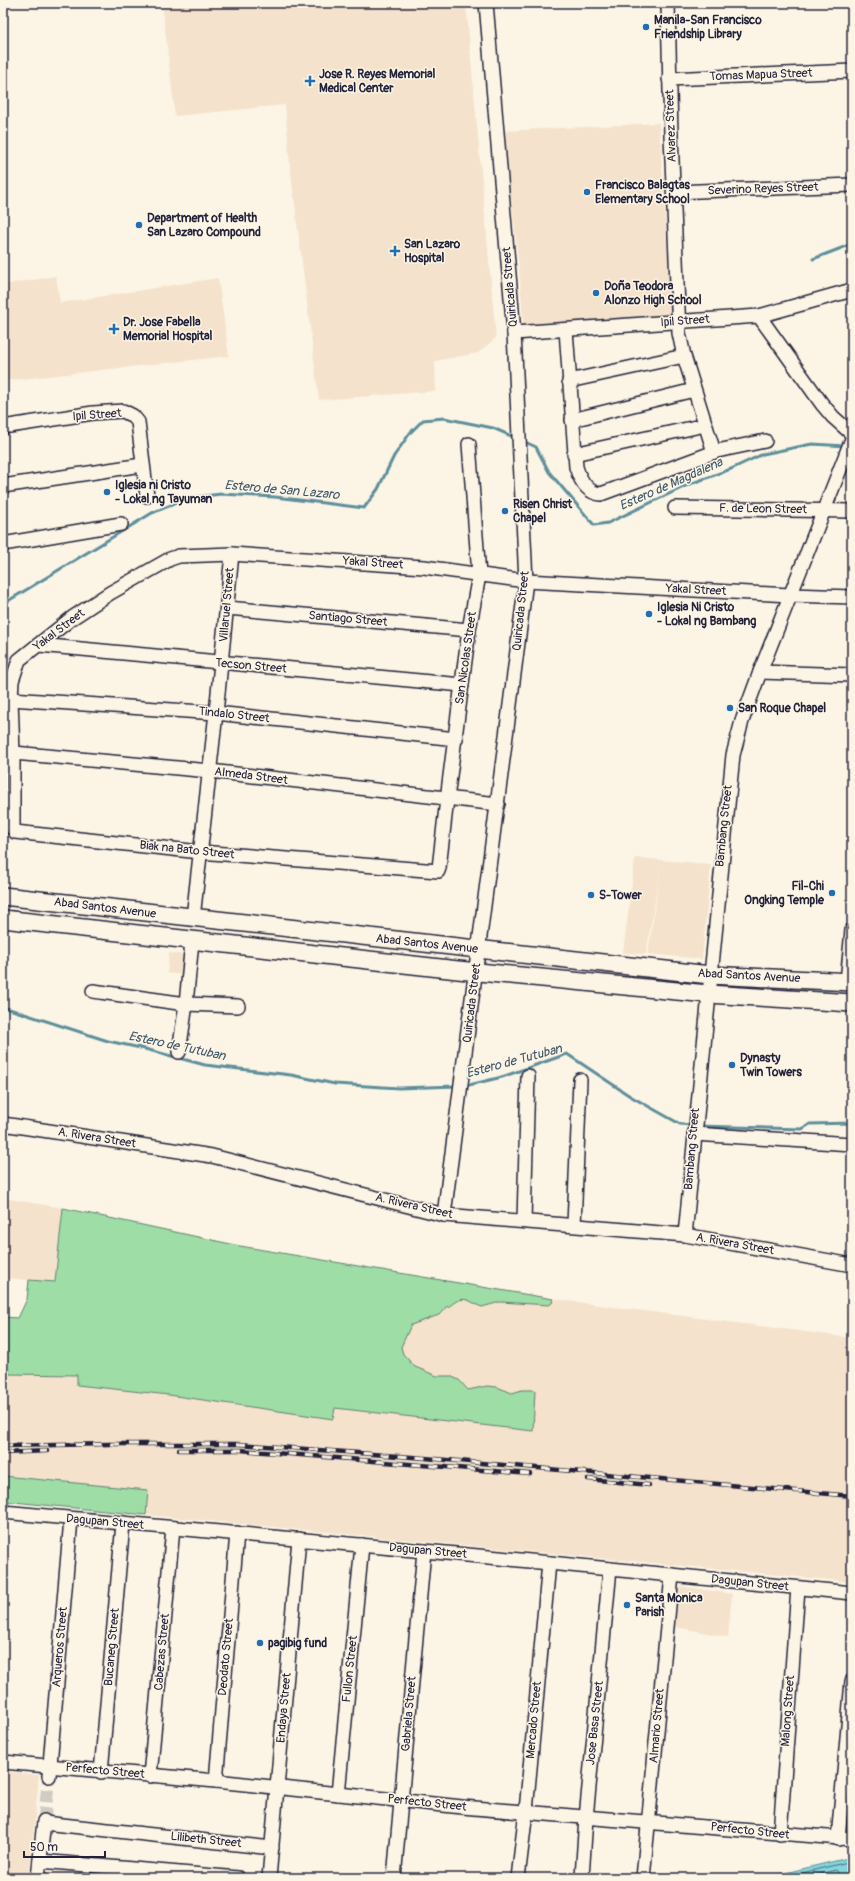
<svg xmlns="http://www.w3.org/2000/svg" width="855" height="1881" font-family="Pangolin,sans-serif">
<rect width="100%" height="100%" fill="#fcf5e5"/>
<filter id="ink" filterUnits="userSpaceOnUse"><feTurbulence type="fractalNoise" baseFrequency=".025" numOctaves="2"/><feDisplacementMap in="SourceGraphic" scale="8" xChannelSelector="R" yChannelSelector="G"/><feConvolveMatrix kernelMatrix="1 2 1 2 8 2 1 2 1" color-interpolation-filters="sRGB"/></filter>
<g filter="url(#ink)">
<g fill="#f4e2cc">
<path d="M 162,3 L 466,3 L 496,338 L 478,353 L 435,361 L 436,391 L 319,400 L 290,165 L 285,105 L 175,116 Z"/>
<path d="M 659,123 L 672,318 L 524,331 L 519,268 L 504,131 Z"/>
<path d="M 56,276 L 60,303 L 218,278 L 229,356 L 3,381 L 3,285 Z"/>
<path d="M 635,858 L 711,864 L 702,959 L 648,954 L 661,865 L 646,954 L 623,953 Z"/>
<path d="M 169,953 L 188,955 L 185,975 L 167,973 Z"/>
<path d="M 3,1198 L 63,1208 L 55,1282 L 3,1278 Z"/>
<path d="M 401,1273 L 568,1301 L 852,1338 L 852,1582 L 146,1515 L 148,1490 L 3,1476 L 3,1419 L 5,1419 L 6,1374 L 77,1375 L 77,1385 L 169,1395 L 333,1419 L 334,1408 Z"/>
<path d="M 680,1586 L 732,1594 L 728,1637 L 675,1627 Z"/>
<path d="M 3,1771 L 39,1775 L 29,1878 L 3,1878 Z"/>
</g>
<g fill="#9edda6" stroke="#608070">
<path d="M 63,1208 L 240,1246 L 553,1299 L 552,1303 L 549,1305 L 500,1302 L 482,1307 C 473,1304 467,1296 457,1301 C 452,1303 452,1306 446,1307 L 439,1315 L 411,1325 L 401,1347 L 403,1354 L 415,1367 L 425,1371 L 437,1376 L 450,1376 L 459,1380 L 468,1390 L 487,1386 L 497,1387 L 512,1393 L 522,1390 L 535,1390 L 533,1431 L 335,1408 L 333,1419 L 169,1395 L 77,1385 L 77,1375 L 6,1374 L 5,1419 L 3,1419 L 3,1317 L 18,1318 L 27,1299 L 29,1280 L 55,1282 Z"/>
<path d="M 3,1476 L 148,1490 L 146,1515 L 3,1501 Z"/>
</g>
<path fill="#84d6db" stroke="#5d8e9b" d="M 852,1857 L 852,1875 L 839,1878 L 764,1878 Z"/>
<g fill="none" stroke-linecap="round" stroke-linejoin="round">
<g stroke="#496a7b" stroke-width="1">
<path d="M 781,1878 L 852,1861"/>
<path d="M 803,1878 L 836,1870 L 838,1872 L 837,1878"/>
</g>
<g stroke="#5d8e9b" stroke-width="3">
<path d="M 813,259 L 852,244"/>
<path d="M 523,441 L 536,447 L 549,472 L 594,525 L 608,523 L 690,484 L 731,469 L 763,454 L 812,444 L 846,446"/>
<path d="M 3,604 L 152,513 L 188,498 L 221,494 L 275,497 L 364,508 L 378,489 L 394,456 L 410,433 L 423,420 L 444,418 L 493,428 L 516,438"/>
<path d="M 3,1007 L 108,1041 L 145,1049 L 205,1065 L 291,1075 L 335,1084 L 399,1088 L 457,1086"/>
<path d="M 465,1086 L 502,1077 L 567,1054 L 630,1096 L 680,1124 L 692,1125"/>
<path d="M 699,1126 L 802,1129 L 810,1124 L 852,1123"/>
</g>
<path stroke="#d0cbc3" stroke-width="13" stroke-dasharray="13 6" stroke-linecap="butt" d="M 44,1821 L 49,1776"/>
<g stroke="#22223b" stroke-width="16">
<g id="minor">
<path d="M 668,3 L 671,135 L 679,333 L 684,356 L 714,452"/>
<path d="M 669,79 L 852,71"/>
<path d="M 674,192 L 852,185"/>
<path d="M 759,316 L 822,404 L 833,417 L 852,434"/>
<path d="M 566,330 L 576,467 C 580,480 587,493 601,494 L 717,451 L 765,441"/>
<path d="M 514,333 L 759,316 L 852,290"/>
<path d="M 569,381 L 684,356"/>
<path d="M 572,420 L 694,390"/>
<path d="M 3,427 L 93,413 L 123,411 L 133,416 L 138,422 L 147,496"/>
<path d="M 469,444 L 479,575 L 469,630 L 447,799 L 439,868 L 438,871 L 200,852 L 15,832 L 13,829 L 13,753 L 11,699 L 12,681 L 19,660 L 72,618 L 110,593 L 170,559 L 179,556 L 232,554 L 424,567 L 526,581 L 790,595 L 852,597"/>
<path d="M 574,454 L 705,425"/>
<path d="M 3,486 L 142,465"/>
<path d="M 675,508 L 852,511"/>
<path d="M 3,544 L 121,524"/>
<path d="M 227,608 L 469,630"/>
<path d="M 39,645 L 462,685"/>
<path d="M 760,672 L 852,675"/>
<path d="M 11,699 L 216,713 L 456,739"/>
<path d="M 3,752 L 210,771 L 498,804"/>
<path d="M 193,918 L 216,713 L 232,554"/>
<path d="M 847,982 L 852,930"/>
<path d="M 93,991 L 186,1004 L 238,1006"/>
<path d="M 179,1052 L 186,1004 L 192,941"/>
<path d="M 3,1124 L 212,1156 L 444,1215 L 685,1235 L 852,1265"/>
<path d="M 694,1134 L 852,1144"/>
<path d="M 444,1215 L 526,581 L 514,333 L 486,3"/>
<path d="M 524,1221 L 528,1076"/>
<path d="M 574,1225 L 580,1080"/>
<path d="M 685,1235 L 733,755 L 742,721 L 760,672 L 852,439"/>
<path d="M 3,1512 L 489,1557 L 852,1593"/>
<path d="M 3,1762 L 216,1781 L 462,1807 L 852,1839"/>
<path d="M 101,1772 L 123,1523"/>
<path d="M 49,1776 L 71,1519"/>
<path d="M 150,1776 L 173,1528"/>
<path d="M 216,1781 L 237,1533"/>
<path d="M 338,1794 L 362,1545"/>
<path d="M 44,1823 L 272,1848"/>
<path d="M 780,1834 L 798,1588"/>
<path d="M 838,1839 L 852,1681"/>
<path d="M 40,1861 L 238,1878"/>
<path d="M 582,1877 L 586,1818 L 610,1569"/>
<path d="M 38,1878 L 44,1821"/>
<path d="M 269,1878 L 299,1539"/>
<path d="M 394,1878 L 424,1551"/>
<path d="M 518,1878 L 526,1811 L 549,1563"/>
<path d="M 643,1878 L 672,1575"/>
</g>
</g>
<g stroke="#22223b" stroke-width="20">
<g id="major">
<path d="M 3,896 L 710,975 L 852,982"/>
<path d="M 3,919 L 458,970 L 708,994 L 852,1003"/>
</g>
</g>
<use href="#minor" stroke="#fcf5e5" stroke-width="13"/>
<use href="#major" stroke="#fcf5e5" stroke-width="17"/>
<g stroke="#22223b" stroke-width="4.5">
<g id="rail">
<path d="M 3,1446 L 110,1444 L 239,1444 L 425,1458 L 852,1496"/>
<path d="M 179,1450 L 240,1450 L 530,1474"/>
<path d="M 3,1453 L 47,1451"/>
<path d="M 588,1479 L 649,1485"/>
</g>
</g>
<use href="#rail" stroke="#fcf5e5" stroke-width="3" stroke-dasharray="9" stroke-linecap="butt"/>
</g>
</g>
<g fill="#1f6fb2" stroke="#fcf5e5" stroke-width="1.5">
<circle cx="646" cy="27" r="4"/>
<path d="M308 75h4v4h4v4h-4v4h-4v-4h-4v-4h4z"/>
<circle cx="587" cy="192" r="4"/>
<circle cx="139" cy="225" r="4"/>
<path d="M393 245h4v4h4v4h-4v4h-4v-4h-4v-4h4z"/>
<circle cx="596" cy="293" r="4"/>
<path d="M112 323h4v4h4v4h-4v4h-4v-4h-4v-4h4z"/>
<circle cx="107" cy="492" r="4"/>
<circle cx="505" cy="511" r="4"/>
<circle cx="649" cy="614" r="4"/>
<circle cx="730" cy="708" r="4"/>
<circle cx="832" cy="893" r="4"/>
<circle cx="591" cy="895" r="4"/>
<circle cx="732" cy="1065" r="4"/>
<circle cx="627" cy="1605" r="4"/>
<circle cx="260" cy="1643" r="4"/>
</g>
<g text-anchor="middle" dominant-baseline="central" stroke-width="3" stroke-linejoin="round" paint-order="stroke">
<g font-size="12" font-weight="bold" fill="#22223b" stroke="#fcf5e5" text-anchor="start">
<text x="654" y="20">Manila-San Francisco<tspan x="654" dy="14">Friendship Library</tspan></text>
<text x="319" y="74">Jose R. Reyes Memorial<tspan x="319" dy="14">Medical Center</tspan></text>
<text x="595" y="185">Francisco Balagtas<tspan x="595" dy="14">Elementary School</tspan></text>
<text x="147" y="218">Department of Health<tspan x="147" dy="14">San Lazaro Compound</tspan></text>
<text x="404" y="244">San Lazaro<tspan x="404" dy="14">Hospital</tspan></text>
<text x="604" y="286">Doña Teodora<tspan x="604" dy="14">Alonzo High School</tspan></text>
<text x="123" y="322">Dr. Jose Fabella<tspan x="123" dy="14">Memorial Hospital</tspan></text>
<text x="115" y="485">Iglesia ni Cristo<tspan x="115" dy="14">- Lokal ng Tayuman</tspan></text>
<text x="513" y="504">Risen Christ<tspan x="513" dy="14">Chapel</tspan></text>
<text x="657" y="607">Iglesia Ni Cristo<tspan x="657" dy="14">- Lokal ng Bambang</tspan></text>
<text x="738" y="708">San Roque Chapel</text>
<text x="824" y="886" text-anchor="end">Fil-Chi<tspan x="824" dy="14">Ongking Temple</tspan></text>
<text x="599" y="895">S-Tower</text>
<text x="740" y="1058">Dynasty<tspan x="740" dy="14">Twin Towers</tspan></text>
<text x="635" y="1598">Santa Monica<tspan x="635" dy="14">Parish</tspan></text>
<text x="268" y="1643">pagibig fund</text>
</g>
<g font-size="12" fill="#22223b" stroke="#fcf5e5">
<text transform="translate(761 75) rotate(-2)">Tomas Mapua Street</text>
<text transform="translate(671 126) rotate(-92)">Alvarez Street</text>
<text transform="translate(763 189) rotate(-2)">Severino Reyes Street</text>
<text transform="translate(510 287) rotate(-95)">Quiricada Street</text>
<text transform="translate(685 321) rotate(-4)">Ipil Street</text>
<text transform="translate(97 415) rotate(-4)">Ipil Street</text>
<text transform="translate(763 509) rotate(1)">F. de Leon Street</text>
<text transform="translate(373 563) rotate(4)">Yakal Street</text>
<text transform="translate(696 590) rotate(3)">Yakal Street</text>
<text transform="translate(227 605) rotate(-85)">Villaruel Street</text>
<text transform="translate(521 611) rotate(-84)">Quiricada Street</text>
<text transform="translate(348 619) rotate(5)">Santiago Street</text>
<text transform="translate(59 630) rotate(-37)">Yakal Street</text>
<text transform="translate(466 658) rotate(-82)">San Nicolas Street</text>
<text transform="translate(251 666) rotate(5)">Tecson Street</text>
<text transform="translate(234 715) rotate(6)">Tindalo Street</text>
<text transform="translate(251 776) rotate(7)">Almeda Street</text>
<text transform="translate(724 826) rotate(-84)">Bambang Street</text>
<text transform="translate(187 850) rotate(6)">Biak na Bato Street</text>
<text transform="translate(105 908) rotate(7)">Abad Santos Avenue</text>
<text transform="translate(427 944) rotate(6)">Abad Santos Avenue</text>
<text transform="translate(749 976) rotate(3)">Abad Santos Avenue</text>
<text transform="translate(472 1003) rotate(-83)">Quiricada Street</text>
<text transform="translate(97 1138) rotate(9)">A. Rivera Street</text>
<text transform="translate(692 1149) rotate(-85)">Bambang Street</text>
<text transform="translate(414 1206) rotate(13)">A. Rivera Street</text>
<text transform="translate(735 1244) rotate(10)">A. Rivera Street</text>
<text transform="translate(105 1522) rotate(5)">Dagupan Street</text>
<text transform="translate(428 1551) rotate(5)">Dagupan Street</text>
<text transform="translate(750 1583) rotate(6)">Dagupan Street</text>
<text transform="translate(60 1647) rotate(-85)">Arqueros Street</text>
<text transform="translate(112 1647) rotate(-85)">Bucaneg Street</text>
<text transform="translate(162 1652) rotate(-85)">Cabezas Street</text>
<text transform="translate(226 1657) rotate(-85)">Deodato Street</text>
<text transform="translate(350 1669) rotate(-84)">Fullon Street</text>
<text transform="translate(284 1708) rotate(-85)">Endaya Street</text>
<text transform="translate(788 1711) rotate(-86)">Malong Street</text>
<text transform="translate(409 1714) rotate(-85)">Gabriela Street</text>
<text transform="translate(534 1720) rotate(-85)">Mercado Street</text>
<text transform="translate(595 1723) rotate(-84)">Jose Basa Street</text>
<text transform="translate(657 1726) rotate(-85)">Almario Street</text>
<text transform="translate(105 1771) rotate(5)">Perfecto Street</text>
<text transform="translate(427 1803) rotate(6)">Perfecto Street</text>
<text transform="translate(750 1831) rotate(6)">Perfecto Street</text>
<text transform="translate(206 1840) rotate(6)">Lilibeth Street</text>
</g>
<g font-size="13" font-style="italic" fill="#3f586b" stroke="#fcf5e5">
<text transform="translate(671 484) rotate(-24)">Estero de Magdalena</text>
<text transform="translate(282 490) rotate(5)">Estero de San Lazaro</text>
<text transform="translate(177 1046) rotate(12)">Estero de Tutuban</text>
<text transform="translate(514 1061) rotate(-15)">Estero de Tutuban</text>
</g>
</g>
<rect width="855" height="1881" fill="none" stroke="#fcf5e5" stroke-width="16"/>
<rect x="8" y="8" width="839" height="1865" fill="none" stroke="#22223b" stroke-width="1.5" filter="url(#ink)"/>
<path d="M24 1851v6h81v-6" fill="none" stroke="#22223b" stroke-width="2"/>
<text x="30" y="1851" font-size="12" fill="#22223b" stroke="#fcf5e5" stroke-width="3" paint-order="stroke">50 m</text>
</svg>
